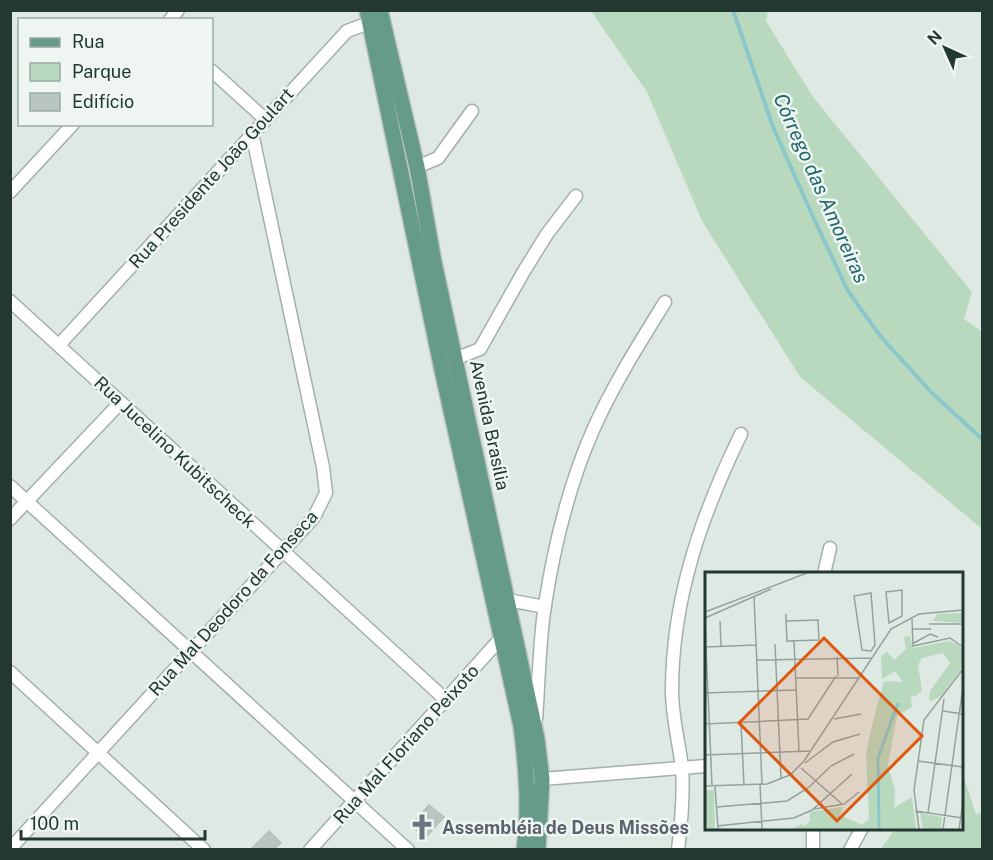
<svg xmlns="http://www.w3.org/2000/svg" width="993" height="860" font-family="'Public Sans',sans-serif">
<rect width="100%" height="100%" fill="#dfe9e4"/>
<g fill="#b9d9bf">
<path d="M 591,11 L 768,11 L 766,21 L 813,97 L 972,292 L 964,319 L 982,332 L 982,529 L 800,377 L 702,221 L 647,92 Z"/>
<path d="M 962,772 L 976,814 L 982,812 L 982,849 L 881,849 L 895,829 L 962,828 Z"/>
</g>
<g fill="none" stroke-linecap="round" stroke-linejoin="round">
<path stroke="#8bc7ca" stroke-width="4" d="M 733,10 L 773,127 L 814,219 L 848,291 L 881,337 L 932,393 L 982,439"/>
</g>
<g fill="#b8c6bf" stroke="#b2c2ba" stroke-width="1.5">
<path d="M 429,805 L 444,817 L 425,838 L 411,825 Z"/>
<path d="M 269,831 L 281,843 L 274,849 L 251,849 Z"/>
</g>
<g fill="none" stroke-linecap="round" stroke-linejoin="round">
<g stroke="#a3b0aa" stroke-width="15">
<g id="minor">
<path d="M 170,20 L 178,10"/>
<path d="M 212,71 L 265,119"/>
<path d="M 417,167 L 438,158 L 472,111"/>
<path d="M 10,192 L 73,124"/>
<path d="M 10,301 L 446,700"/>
<path d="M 59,345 L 347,31 L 377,20"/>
<path d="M 455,359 L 480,349 L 524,271 L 547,234 L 576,196"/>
<path d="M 10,486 L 408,850"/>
<path d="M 10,519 L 120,403"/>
<path d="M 824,574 L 830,548"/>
<path d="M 508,600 L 545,607"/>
<path d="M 10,672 L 204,850"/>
<path d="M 536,719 C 539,681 539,642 545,605 C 554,546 569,485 593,430 C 613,385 639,344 665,302"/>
<path d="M 542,779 L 706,766"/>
<path d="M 10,849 L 314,517 L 326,493 L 323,467 L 252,133"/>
<path d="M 310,850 L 502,637"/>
<path d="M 678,850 C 681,825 684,793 682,768 C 679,742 672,717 672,691 C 672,599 701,516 741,434"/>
<path d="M 813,850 L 813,828"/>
<path d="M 850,850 L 862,828"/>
</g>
</g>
<g stroke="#bdc3c1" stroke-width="18">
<g id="major">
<path d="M 367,10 L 442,370 L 521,726 C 526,767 530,808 524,850"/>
<path d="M 380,10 L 417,167 L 434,262 L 537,739 L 542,779 L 538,850"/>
</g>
</g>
<use href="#minor" stroke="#fff" stroke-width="12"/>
<use href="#major" stroke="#679b89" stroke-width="15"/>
</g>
<defs>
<g id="church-bare" transform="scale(2.07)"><path d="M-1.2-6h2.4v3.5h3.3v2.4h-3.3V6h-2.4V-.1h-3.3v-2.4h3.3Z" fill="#6b7280" stroke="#eff6f2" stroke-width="2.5" paint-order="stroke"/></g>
</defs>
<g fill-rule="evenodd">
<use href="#church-bare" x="422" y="827"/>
</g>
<g text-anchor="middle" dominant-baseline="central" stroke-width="5" stroke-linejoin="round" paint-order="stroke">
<g font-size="18" fill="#223830" stroke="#eff6f2">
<text transform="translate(211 178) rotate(-48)">Rua Presidente João Goulart</text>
<text transform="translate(490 425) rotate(78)">Avenida Brasília</text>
<text transform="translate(175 452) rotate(43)">Rua Jucelino Kubitscheck</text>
<text transform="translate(233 603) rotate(-48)">Rua Mal Deodoro da Fonseca</text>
<text transform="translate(406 744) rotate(-48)">Rua Mal Floriano Peixoto</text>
</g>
<g font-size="18" font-weight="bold" fill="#5b616d" stroke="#eff6f2" text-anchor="start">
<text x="442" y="827">Assembléia de Deus Missões</text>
</g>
<g font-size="20" font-style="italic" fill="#21686e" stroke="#eff6f2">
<text transform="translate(821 188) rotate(66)">Córrego das Amoreiras</text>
</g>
</g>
<g transform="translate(705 572)">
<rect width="258" height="258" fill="#dfe9e4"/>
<path d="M 258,41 L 258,51 L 228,49 L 232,42 ZM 205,64 L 208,76 L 244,69 L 254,73 L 258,80 L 256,97 L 236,124 L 229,128 L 224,129 L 225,119 L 245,91 L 238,81 L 217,86 L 213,93 L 217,119 L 209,125 L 206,122 L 207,135 L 192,144 L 183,193 L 190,218 L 189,236 L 207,225 L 211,257 L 87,257 L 96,252 L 99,254 L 105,249 L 105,240 L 128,236 L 139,235 L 135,243 L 157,253 L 164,247 L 161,182 L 166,157 L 179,109 L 198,110 L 190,99 L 177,107 L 176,84 L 182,80 L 189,88 L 201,77 L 199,65 ZM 0,218 L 9,218 L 10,257 L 0,257 ZM 215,241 L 237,245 L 236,257 L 218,257 Z" fill="#b9d9bf"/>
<path fill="none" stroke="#8bc7ca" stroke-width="3" d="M 174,257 L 173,186 L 193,131"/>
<path fill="none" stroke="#93a29c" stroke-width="1.5" d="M 197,18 L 197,44 L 184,51 L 181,20 ZM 166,21 L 170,73 L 166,79 L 157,78 L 149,24 ZM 49,24 L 57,212M 0,40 L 102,1M 81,42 L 81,49 L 82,69 L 114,68 L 113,48 L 81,49M 0,46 L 66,17M 207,47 L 208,74 L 245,66 L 258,75M 15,49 L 16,74M 224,52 L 258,52M 0,53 L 7,213M 207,57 L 226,57M 89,69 L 94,179M 70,72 L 76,206M 207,72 L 225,62 L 233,65M 1,75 L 51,73M 132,85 L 133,104M 52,88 L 167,86M 91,106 L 155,106M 0,121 L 91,118M 238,139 L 258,142M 129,147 L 156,142M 36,151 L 39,213M 0,152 L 103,147 L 131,104M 0,183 L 106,179M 213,189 L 258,195M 100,191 L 128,170 L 155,162M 96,196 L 137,232M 55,212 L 57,257M 0,214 L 62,212 L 85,203 L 99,189 L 186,57 L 214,42 L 258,38M 10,214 L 13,257M 12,235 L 82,229 L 103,216 L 126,194 L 149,182M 109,237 L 139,232 L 154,220M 210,239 L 258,246M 223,241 L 239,127M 12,254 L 89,246 L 107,238 L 147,202M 214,257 L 209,218 L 219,148 L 258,97M 238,257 L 258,115M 254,257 L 258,230"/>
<path fill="#de570e" fill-opacity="0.15" stroke="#de570e" stroke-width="3" d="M 119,66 L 217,164 L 132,249 L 34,151 Z"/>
<rect width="258" height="258" fill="none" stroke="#223830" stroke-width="3"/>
</g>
<rect width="993" height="860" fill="none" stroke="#223830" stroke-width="24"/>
<rect x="18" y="18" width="195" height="108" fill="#eff6f2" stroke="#9daaa4" stroke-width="1.5"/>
<rect x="30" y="38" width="30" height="9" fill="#679b89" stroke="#9daaa4" stroke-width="1.5"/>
<text x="72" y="48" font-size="18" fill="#223830">Rua</text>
<rect x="30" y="63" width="30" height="18" fill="#b9d9bf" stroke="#9daaa4" stroke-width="1.5"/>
<text x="72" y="78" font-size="18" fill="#223830">Parque</text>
<rect x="30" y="93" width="30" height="18" fill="#b8c6bf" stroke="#9daaa4" stroke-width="1.5"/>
<text x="72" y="108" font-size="18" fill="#223830">Edifício</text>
<g transform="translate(945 48) rotate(315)" stroke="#eff6f2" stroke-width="4.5" paint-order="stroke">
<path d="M0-4.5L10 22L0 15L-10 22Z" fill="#223830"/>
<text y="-9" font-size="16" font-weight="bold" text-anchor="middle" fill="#223830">N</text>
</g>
<path d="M21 830v9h184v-9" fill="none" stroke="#223830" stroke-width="3"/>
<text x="30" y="830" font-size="18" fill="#223830" stroke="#eff6f2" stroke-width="4.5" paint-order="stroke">100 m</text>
</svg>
